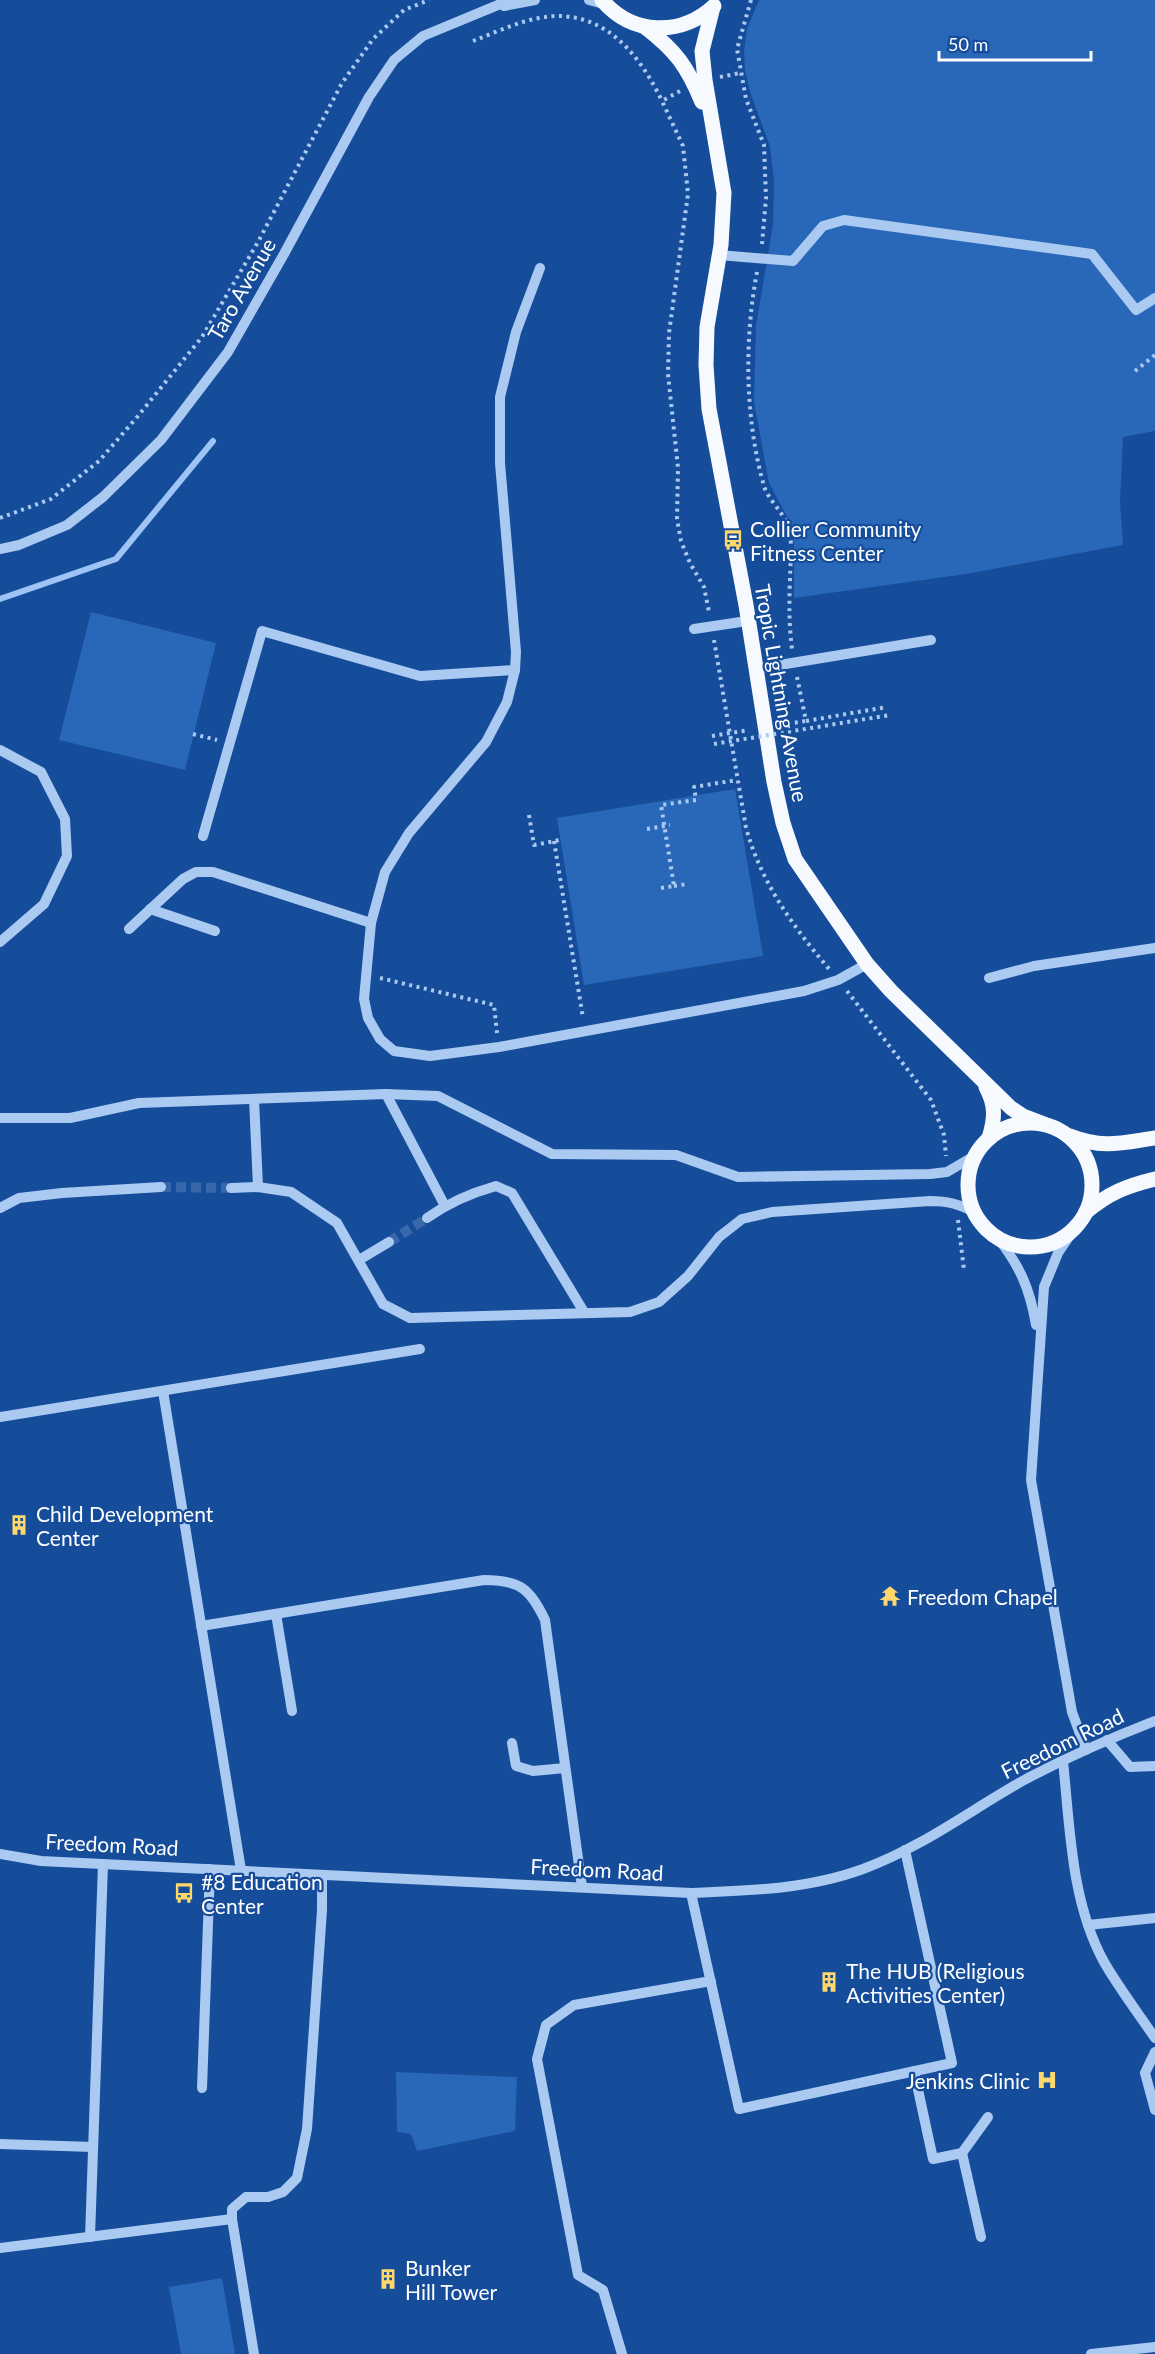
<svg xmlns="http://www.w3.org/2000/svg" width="1155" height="2354" font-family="Lato,sans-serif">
<rect width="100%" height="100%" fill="#164d9b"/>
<g fill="#2967b8">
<path d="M 759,0 L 1155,0 L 1155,431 L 1123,437 L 1120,502 L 1123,545 L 966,574 L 794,598 L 794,542 L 792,526 L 769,483 L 754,402 L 756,326 L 773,224 L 774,181 L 770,146 L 750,92 L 745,70 L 744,52 L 747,29 Z"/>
<path d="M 91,612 L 216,643 L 185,770 L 59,740 Z"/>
<path d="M 735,789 L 763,956 L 584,985 L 557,818 Z"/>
<path d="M 396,2072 L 517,2077 L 515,2131 L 417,2151 L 411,2134 L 397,2132 Z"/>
<path d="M 222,2278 L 235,2354 L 181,2354 L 169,2287 Z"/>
</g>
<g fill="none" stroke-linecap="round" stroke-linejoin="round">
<path stroke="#9dc4f5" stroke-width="6" d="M 0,599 L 116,559 L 213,441"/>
<g stroke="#3968aa" stroke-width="10" stroke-dasharray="10 5" stroke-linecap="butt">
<path d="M 161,1187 L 231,1188"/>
<path d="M 389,1242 L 427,1218"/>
</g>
<g stroke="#abcaf2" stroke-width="4" stroke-dasharray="3 4.5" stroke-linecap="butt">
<path d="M 751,0 L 737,49 L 746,99 L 764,145 L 766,198 L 762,244"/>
<path d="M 473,41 C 494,33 517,22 539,18 C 600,6 638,51 662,101"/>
<path d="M 720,77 L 740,73"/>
<path d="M 680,91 L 662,101 L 683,146 L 688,194 L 669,333 L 668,374 L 678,468 L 677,519 L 681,541 L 690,563 L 704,587 L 709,612"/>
<path d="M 757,272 C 744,340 745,420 764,486 C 768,500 785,513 789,530 C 793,546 790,564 790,580 C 789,604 789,626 792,649"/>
<path d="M 1135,371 L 1155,355"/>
<path d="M 0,518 L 51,499 L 99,461 L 138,416 L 202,337 L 258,242 L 342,83 L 373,39 L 404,10 L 429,0"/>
<path d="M 714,640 L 746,828 C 762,884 792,925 829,969"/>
<path d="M 797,677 L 806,721 L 887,707"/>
<path d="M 780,725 L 806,721"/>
<path d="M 193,734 L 217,740"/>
<path d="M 712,736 L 749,730"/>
<path d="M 529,815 L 534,845 L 560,840"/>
<path d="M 647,829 L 670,825"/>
<path d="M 554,841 L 583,1018"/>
<path d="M 674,886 L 687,884"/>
<path d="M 661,888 L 674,886 L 661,805 L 696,800 L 694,787 L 737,780"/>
<path d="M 380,978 L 494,1005 L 497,1033"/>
<path d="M 847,991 L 931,1100 L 944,1135 L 946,1156"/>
<path d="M 958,1220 L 964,1270"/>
</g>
<g stroke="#abcaf2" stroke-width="10">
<path d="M 589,0 L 607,5"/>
<path d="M 504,6 L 535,0"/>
<path d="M 719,255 L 793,261 L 823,226 L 844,220 L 1092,254 L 1136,310 L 1155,298"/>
<path d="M 540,268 L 516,332 L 500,397 L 500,463 L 516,652 L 515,670 L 507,702 L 486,742 L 409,833 L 385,872 L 371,923 L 364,999 L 368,1018 L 380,1039 L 394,1051 L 430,1056 L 499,1047 L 804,991 L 838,980 L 867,964"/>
<path d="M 0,549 L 19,545 L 67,525 L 103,497 L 161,440 L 228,352 L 284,254 L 369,97 L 394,60 L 423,36 L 510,0"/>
<path d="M 694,629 L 747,621"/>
<path d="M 755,669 L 931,640"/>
<path d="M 0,750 L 41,772 L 65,819 L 67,856 L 44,904 L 0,942"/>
<path d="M 203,836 L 262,631 L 420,676 L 515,670"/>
<path d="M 150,909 L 215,931"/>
<path d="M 129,929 L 183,879 L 196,872 L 213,872 L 371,923"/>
<path d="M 989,978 L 1034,966 L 1155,948"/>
<path d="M 386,1094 L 445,1206"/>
<path d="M 254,1099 L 258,1187"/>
<path d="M 0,1118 L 70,1118 L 139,1103 L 386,1094 L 438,1096 L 552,1154 L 676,1155 L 738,1177 L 930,1174 L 947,1172 L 976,1155"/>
<path d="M 231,1188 L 258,1187 L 291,1192 L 337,1223 L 383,1304 L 410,1318 L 630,1312 L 659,1302 L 688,1276 L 719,1237 L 742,1219 L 772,1212 L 930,1201 C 947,1201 959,1204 974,1212"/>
<path d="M 0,1208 L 19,1198 L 62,1193 L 161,1187"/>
<path d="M 427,1218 C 448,1203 471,1193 496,1186 L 512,1193 L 584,1312"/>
<path d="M 1073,1231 L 1058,1253 L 1044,1287 L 1031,1480 L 1072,1712 L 1086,1750"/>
<path d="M 997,1237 C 1020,1266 1030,1289 1036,1325"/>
<path d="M 359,1260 L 389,1242"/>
<path d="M 163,1391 L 241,1870"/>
<path d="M 0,1417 L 420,1349"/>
<path d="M 276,1614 L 292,1711"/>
<path d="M 201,1626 L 484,1580 C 519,1580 530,1588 545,1620 L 582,1887"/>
<path d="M 1107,1740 L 1130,1767 L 1155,1766"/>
<path d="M 512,1743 L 516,1766 L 533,1771 L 565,1768"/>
<path d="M 1063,1761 C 1070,1828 1071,1902 1104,1962 C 1119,1988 1138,2013 1155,2038"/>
<path d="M 0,1854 L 41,1861 L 691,1893 C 748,1891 809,1889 863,1869 C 921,1848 972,1809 1026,1779 C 1068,1757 1111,1738 1155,1721"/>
<path d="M 691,1893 L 739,2109 L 952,2063 L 905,1850"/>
<path d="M 1088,1925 L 1155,1918"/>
<path d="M 1155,2052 L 1145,2073 L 1155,2110"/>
<path d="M 914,2071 L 933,2159 L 962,2153 L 988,2117"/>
<path d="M 202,2088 L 210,1869"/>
<path d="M 0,2144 L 93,2147"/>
<path d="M 962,2153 L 981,2237"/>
<path d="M 232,2219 L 232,2209 L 246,2197 L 268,2197 L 283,2192 L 297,2178 L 307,2129 L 322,1910 L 322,1875"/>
<path d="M 90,2237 L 103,1864"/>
<path d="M 0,2248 L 232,2219 L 254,2354"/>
<path d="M 622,2354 L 603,2290 L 578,2275 L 537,2059 L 546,2025 L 574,2005 L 711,1981"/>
<path d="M 1091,2354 L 1155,2347"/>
</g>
<g stroke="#f6faff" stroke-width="15">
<path d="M 602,0 C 632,35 680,37 714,6"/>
<path d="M 713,7 L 702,51 L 705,80 L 724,193 L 721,245 L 707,327 L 706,365 L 709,409 L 746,605 L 774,782 L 783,823 L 795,859 L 867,964 L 891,991 L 1011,1108 L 1023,1116 L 1044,1124"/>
<path d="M 645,27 C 676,51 687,66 702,102"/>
<path d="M 986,1087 C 996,1105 995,1119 989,1138"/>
<circle cx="1030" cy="1185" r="62"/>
<path d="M 1070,1136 C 1103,1149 1121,1143 1155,1138"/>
<path d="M 1086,1212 C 1109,1193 1126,1186 1155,1179"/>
</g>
<path stroke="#abcaf2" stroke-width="4" stroke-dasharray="3 4.5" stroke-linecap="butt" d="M 714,744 L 890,715"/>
</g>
<defs>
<g id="bus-bare" transform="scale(1.62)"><path d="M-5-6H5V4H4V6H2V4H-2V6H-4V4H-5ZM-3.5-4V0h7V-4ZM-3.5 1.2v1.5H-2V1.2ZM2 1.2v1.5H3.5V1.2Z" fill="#ffd86c" stroke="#164d9b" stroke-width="2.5" paint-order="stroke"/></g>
<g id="building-bare" transform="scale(1.62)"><path d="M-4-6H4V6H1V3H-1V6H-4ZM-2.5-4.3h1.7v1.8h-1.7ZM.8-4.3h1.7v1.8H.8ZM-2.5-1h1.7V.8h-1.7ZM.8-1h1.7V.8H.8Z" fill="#ffd86c" stroke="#164d9b" stroke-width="2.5" paint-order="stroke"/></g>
<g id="temple-bare" transform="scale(1.62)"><path d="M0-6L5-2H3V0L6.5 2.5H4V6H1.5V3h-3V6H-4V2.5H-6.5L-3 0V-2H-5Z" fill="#ffd86c" stroke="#164d9b" stroke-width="2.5" paint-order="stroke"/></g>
<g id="hospital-bare" transform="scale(1.62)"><path d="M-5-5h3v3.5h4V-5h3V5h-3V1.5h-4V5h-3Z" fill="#ffd86c" stroke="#164d9b" stroke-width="2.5" paint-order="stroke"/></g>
</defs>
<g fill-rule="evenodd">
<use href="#bus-bare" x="733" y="540"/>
<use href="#building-bare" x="19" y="1525"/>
<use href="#temple-bare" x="890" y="1596"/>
<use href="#bus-bare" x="184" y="1893"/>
<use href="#building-bare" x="829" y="1982"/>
<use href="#hospital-bare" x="1047" y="2080"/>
<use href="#building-bare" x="388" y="2279"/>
</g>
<g text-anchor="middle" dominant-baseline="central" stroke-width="4.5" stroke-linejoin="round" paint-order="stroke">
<g font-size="21" fill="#fff" stroke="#164d9b">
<text transform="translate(241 289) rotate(-60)">Taro Avenue</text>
<text transform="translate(782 693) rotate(80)">Tropic Lightning Avenue</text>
<text transform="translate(1062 1743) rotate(-26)">Freedom Road</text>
<text transform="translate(112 1844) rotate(3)">Freedom Road</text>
<text transform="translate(597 1869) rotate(3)">Freedom Road</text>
</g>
<g font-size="21" fill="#fff" stroke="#164d9b" text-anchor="start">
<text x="750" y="528">Collier Community<tspan x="750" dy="24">Fitness Center</tspan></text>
<text x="36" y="1513">Child Development<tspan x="36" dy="24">Center</tspan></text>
<text x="907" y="1596">Freedom Chapel</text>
<text x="201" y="1881">#8 Education<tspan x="201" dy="24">Center</tspan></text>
<text x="846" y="1970">The HUB (Religious<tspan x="846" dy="24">Activities Center)</tspan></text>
<text x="1030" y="2080" text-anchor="end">Jenkins Clinic</text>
<text x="405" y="2267">Bunker<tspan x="405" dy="24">Hill Tower</tspan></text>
</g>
</g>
<path d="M939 51v9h152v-9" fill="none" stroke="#ffffff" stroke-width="3"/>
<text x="948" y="51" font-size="18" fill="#ffffff" stroke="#164d9b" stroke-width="4.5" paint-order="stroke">50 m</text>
</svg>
